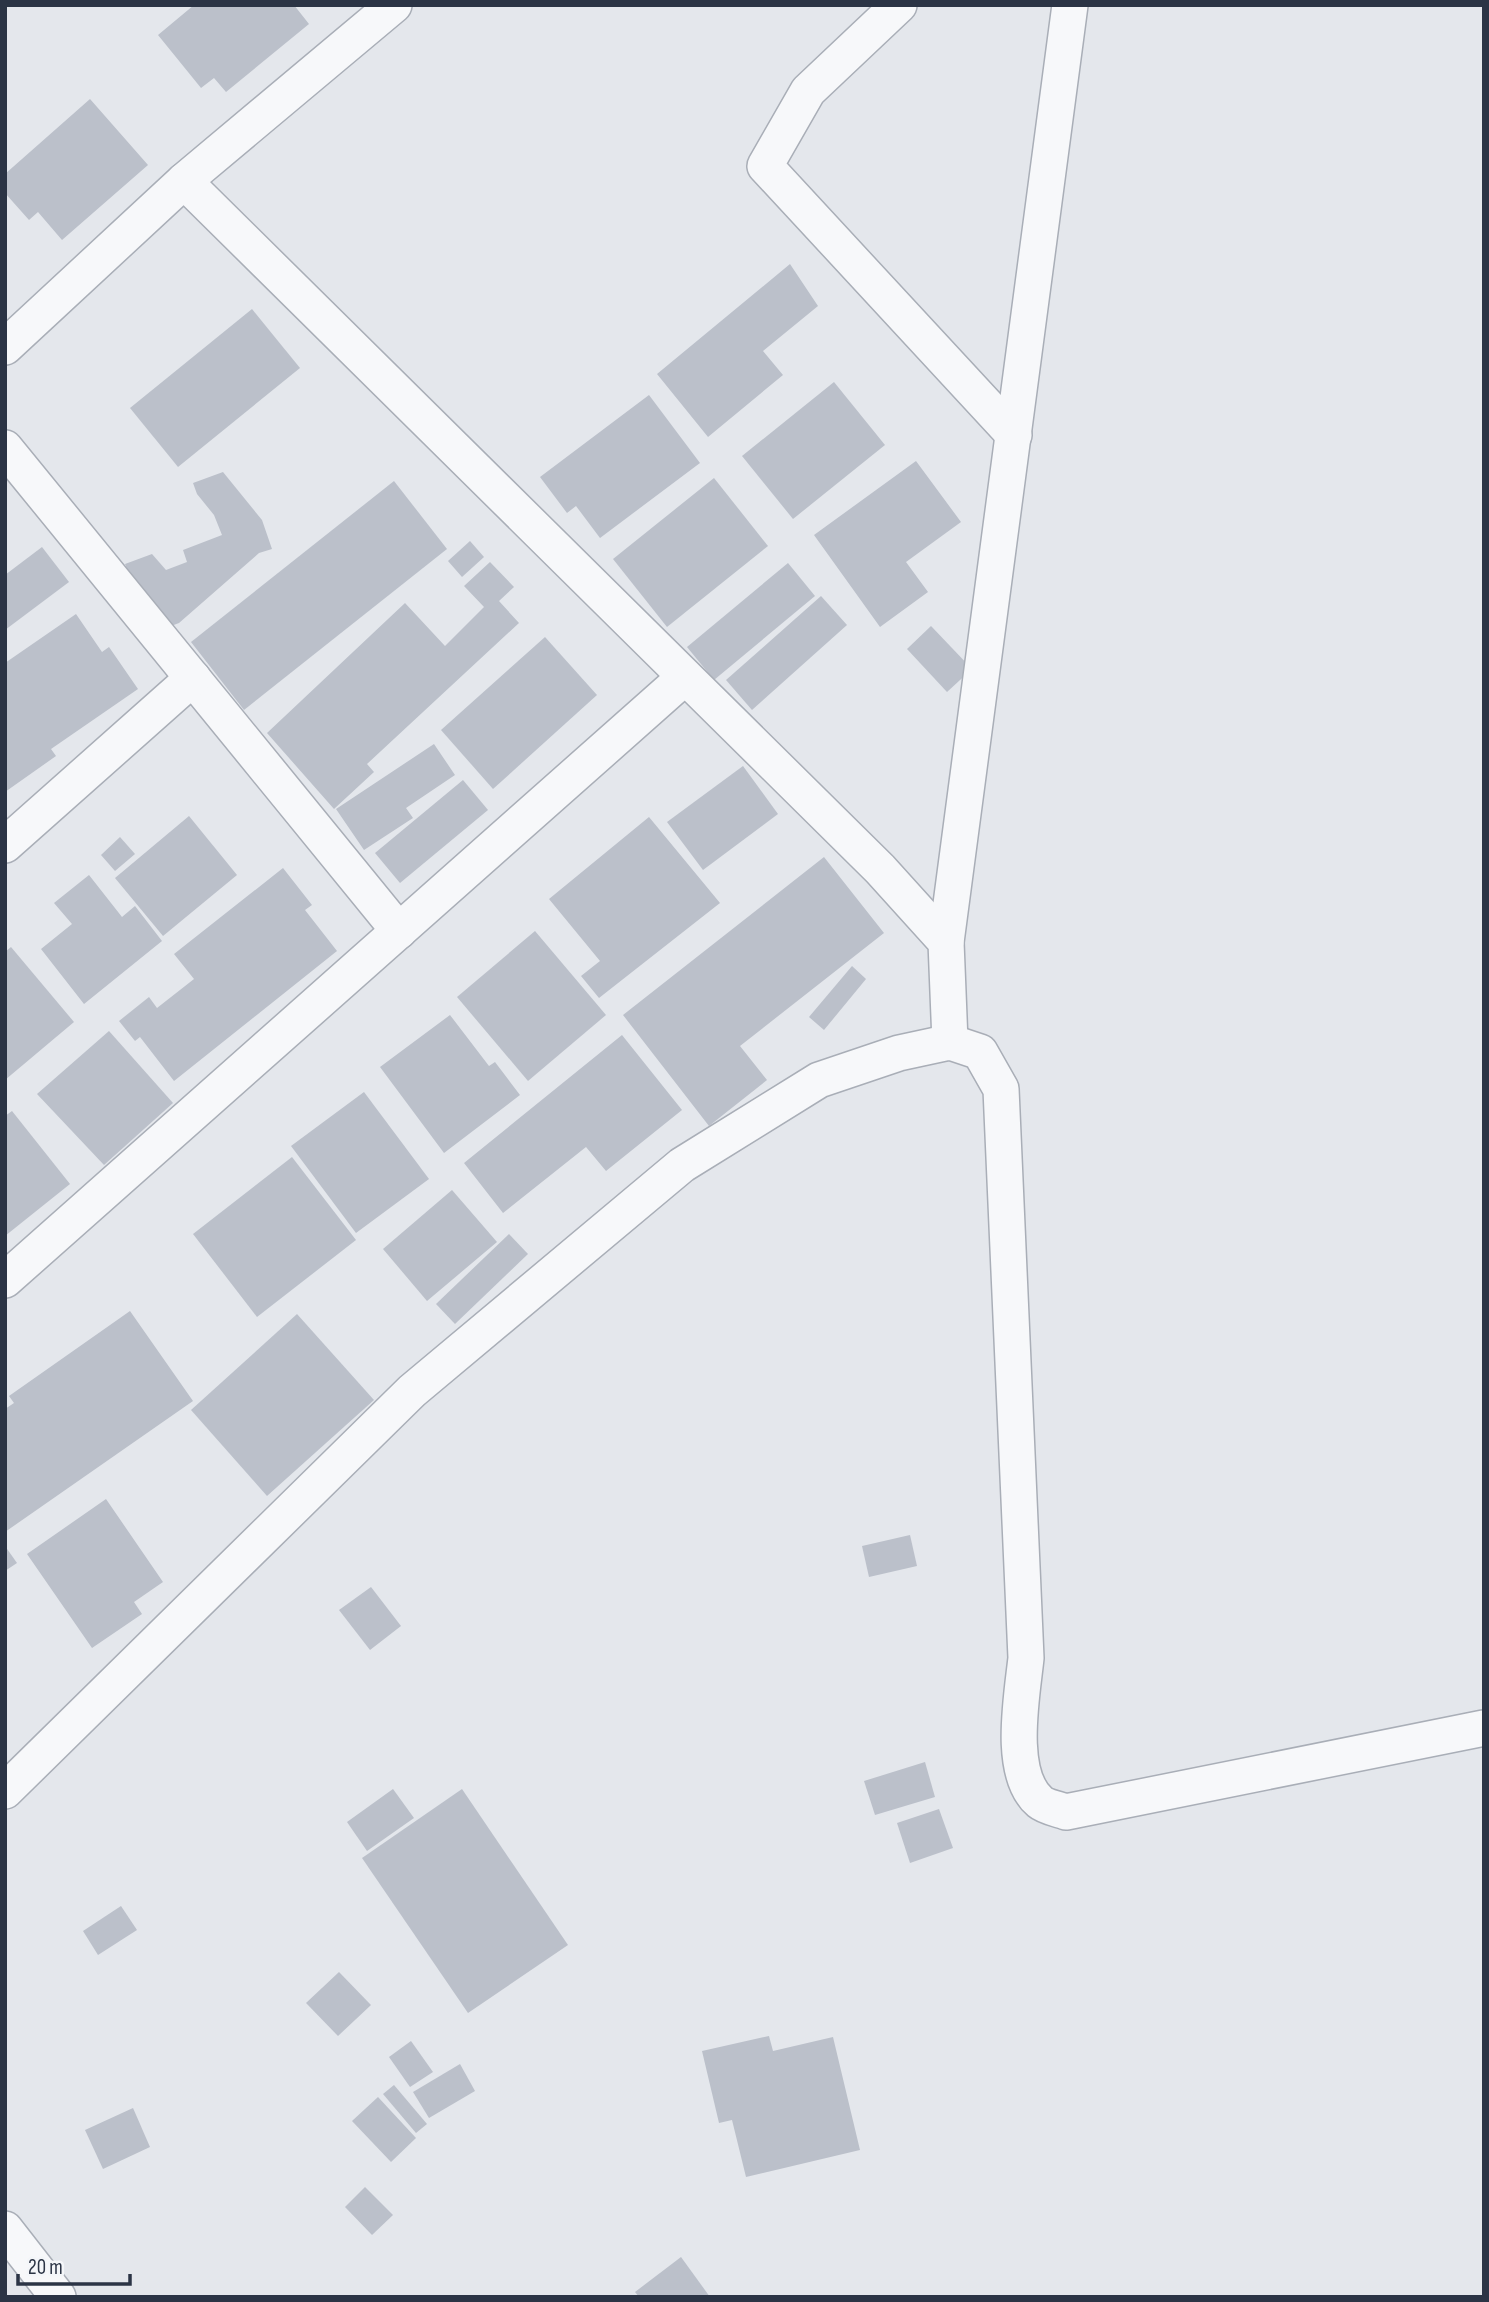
<svg xmlns="http://www.w3.org/2000/svg" width="1489" height="2302" font-family="'Sofia Sans Condensed',sans-serif">
<rect width="100%" height="100%" fill="#e4e7ec"/>
<g fill="#bbc0ca">
<path d="M 194,5 L 294,5 L 309,24 L 226,92 L 214,78 L 201,88 L 158,35 Z"/>
<path d="M 90,99 L 148,165 L 62,240 L 38,212 L 29,220 L 5,193 L 5,174 Z"/>
<path d="M 790,264 L 818,306 L 763,351 L 783,375 L 708,437 L 657,374 Z"/>
<path d="M 252,309 L 300,368 L 178,467 L 130,408 Z"/>
<path d="M 834,382 L 885,445 L 793,519 L 742,456 Z"/>
<path d="M 649,395 L 700,463 L 600,538 L 576,506 L 567,513 L 540,477 Z"/>
<path d="M 916,461 L 961,522 L 906,562 L 928,592 L 880,627 L 814,535 Z"/>
<path d="M 223,472 L 262,520 L 272,549 L 259,553 L 179,623 L 171,626 L 132,581 L 125,564 L 152,554 L 166,570 L 187,562 L 183,550 L 222,535 L 214,515 L 197,494 L 193,483 Z"/>
<path d="M 714,478 L 768,546 L 667,627 L 613,559 Z"/>
<path d="M 394,481 L 447,549 L 244,710 L 191,642 Z"/>
<path d="M 470,541 L 484,557 L 462,577 L 448,561 Z"/>
<path d="M 42,547 L 69,582 L 5,630 L 5,575 Z"/>
<path d="M 490,562 L 514,587 L 499,601 L 519,623 L 367,764 L 374,772 L 334,809 L 267,733 L 405,603 L 445,646 L 484,607 L 464,586 Z"/>
<path d="M 788,563 L 815,596 L 714,680 L 687,647 Z"/>
<path d="M 821,596 L 847,625 L 752,710 L 726,680 Z"/>
<path d="M 76,614 L 102,652 L 109,647 L 138,689 L 51,749 L 56,756 L 5,792 L 5,663 Z"/>
<path d="M 931,626 L 972,669 L 947,692 L 907,649 Z"/>
<path d="M 545,637 L 597,695 L 493,789 L 441,730 Z"/>
<path d="M 434,744 L 455,775 L 406,808 L 413,818 L 364,850 L 336,809 Z"/>
<path d="M 743,766 L 778,814 L 703,870 L 667,822 Z"/>
<path d="M 463,780 L 488,810 L 400,883 L 375,853 Z"/>
<path d="M 189,816 L 237,875 L 163,936 L 115,878 Z"/>
<path d="M 649,817 L 720,903 L 599,998 L 581,976 L 600,961 L 549,899 Z"/>
<path d="M 120,837 L 135,854 L 115,871 L 101,855 Z"/>
<path d="M 824,857 L 884,933 L 740,1046 L 767,1080 L 709,1126 L 623,1015 Z"/>
<path d="M 283,868 L 312,905 L 305,910 L 337,951 L 174,1081 L 140,1037 L 135,1041 L 119,1021 L 149,997 L 157,1008 L 194,979 L 174,954 Z"/>
<path d="M 89,875 L 122,917 L 135,906 L 162,941 L 84,1004 L 41,949 L 72,924 L 54,903 Z"/>
<path d="M 535,931 L 606,1015 L 528,1081 L 457,997 Z"/>
<path d="M 11,947 L 74,1022 L 5,1080 L 5,952 Z"/>
<path d="M 852,966 L 866,979 L 824,1030 L 809,1017 Z"/>
<path d="M 450,1015 L 489,1066 L 495,1062 L 520,1095 L 444,1153 L 380,1067 Z"/>
<path d="M 109,1031 L 173,1103 L 104,1165 L 37,1094 Z"/>
<path d="M 622,1035 L 682,1110 L 606,1171 L 586,1147 L 503,1213 L 464,1163 Z"/>
<path d="M 364,1092 L 429,1179 L 356,1233 L 291,1146 Z"/>
<path d="M 12,1111 L 70,1184 L 5,1236 L 5,1116 Z"/>
<path d="M 292,1157 L 356,1240 L 257,1317 L 193,1234 Z"/>
<path d="M 452,1190 L 497,1242 L 427,1301 L 383,1249 Z"/>
<path d="M 509,1234 L 528,1254 L 455,1324 L 436,1304 Z"/>
<path d="M 130,1311 L 193,1401 L 5,1532 L 5,1409 L 14,1403 L 9,1396 Z"/>
<path d="M 297,1314 L 374,1400 L 267,1496 L 191,1410 Z"/>
<path d="M 106,1499 L 163,1582 L 134,1602 L 142,1614 L 92,1648 L 27,1554 Z"/>
<path d="M 910,1535 L 917,1566 L 869,1577 L 862,1546 Z"/>
<path d="M 5,1546 L 17,1563 L 5,1571 Z"/>
<path d="M 371,1587 L 401,1626 L 370,1650 L 339,1610 Z"/>
<path d="M 925,1762 L 935,1797 L 875,1815 L 864,1781 Z"/>
<path d="M 393,1789 L 414,1818 L 367,1851 L 347,1822 Z"/>
<path d="M 462,1789 L 568,1945 L 468,2013 L 362,1858 Z"/>
<path d="M 939,1809 L 953,1848 L 910,1863 L 897,1823 Z"/>
<path d="M 121,1906 L 137,1930 L 98,1955 L 83,1931 Z"/>
<path d="M 339,1972 L 371,2005 L 338,2036 L 306,2003 Z"/>
<path d="M 769,2036 L 773,2051 L 833,2037 L 860,2150 L 746,2177 L 732,2120 L 719,2123 L 702,2051 Z"/>
<path d="M 411,2041 L 433,2072 L 410,2087 L 389,2057 Z"/>
<path d="M 460,2064 L 475,2091 L 429,2118 L 413,2092 Z"/>
<path d="M 394,2085 L 427,2124 L 416,2133 L 383,2094 Z"/>
<path d="M 378,2097 L 416,2138 L 391,2162 L 352,2121 Z"/>
<path d="M 133,2108 L 150,2147 L 103,2169 L 85,2130 Z"/>
<path d="M 365,2187 L 393,2215 L 372,2235 L 345,2207 Z"/>
<path d="M 681,2257 L 710,2297 L 639,2297 L 635,2292 Z"/>
</g>
<g fill="none" stroke-linecap="round" stroke-linejoin="round">
<g stroke="#a9aeb7" stroke-width="38">
<g id="street">
<path d="M 899,5 L 808,91 L 765,166 L 1014,435"/>
<path d="M 184,181 L 880,869 L 946,942 L 950,1042"/>
<path d="M 5,347 L 184,181 L 394,5"/>
<path d="M 5,448 L 399,931"/>
<path d="M 5,845 L 193,678"/>
<path d="M 946,942 L 1070,5"/>
<path d="M 5,1280 L 685,677"/>
<path d="M 5,1791 L 412,1391 L 682,1165 L 819,1080 L 899,1053 L 950,1042 L 980,1052 L 1001,1089 L 1026,1658 C 1022,1696 1007,1774 1040,1802 C 1046,1807 1058,1809 1066,1812 L 1484,1728"/>
<path d="M 5,2229 L 58,2297"/>
</g>
</g>
<use href="#street" stroke="#f7f8fa" stroke-width="35"/>
</g>
<rect width="1489" height="2302" fill="none" stroke="#2b3445" stroke-width="14"/>
<path d="M18 2274v10h112v-10" fill="none" stroke="#2b3445" stroke-width="3.5"/>
<text x="28" y="2274" font-size="21" fill="#2b3445" stroke="#f4f6f9" stroke-width="5" paint-order="stroke">20 m</text>
</svg>
